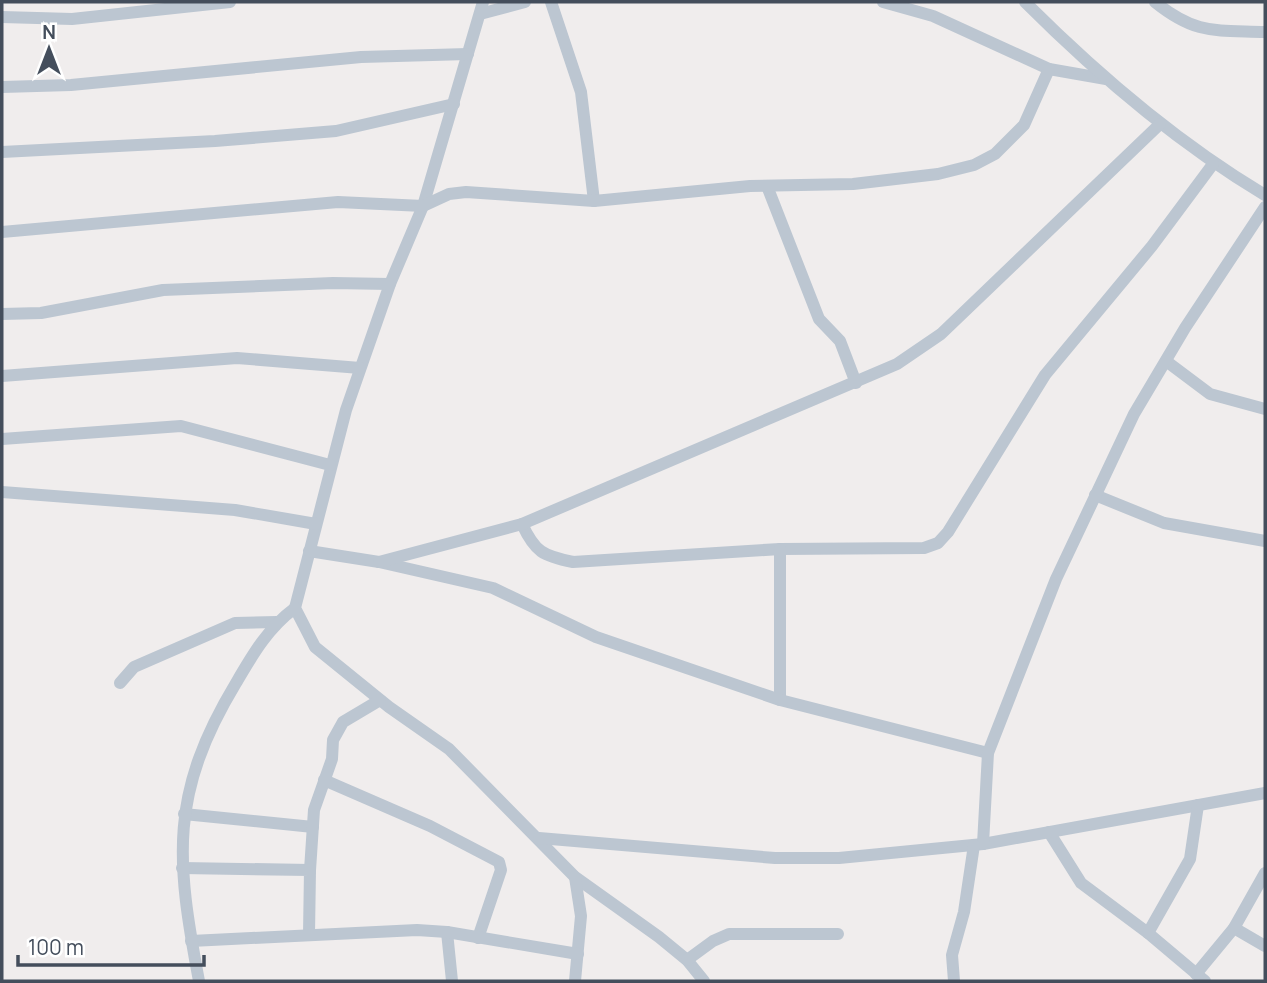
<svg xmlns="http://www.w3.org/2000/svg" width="1267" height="983" font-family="Manrope,sans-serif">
<rect width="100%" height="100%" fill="#f0eded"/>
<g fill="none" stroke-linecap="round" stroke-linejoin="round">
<g stroke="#bcc6d1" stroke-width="12">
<path d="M 483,2 L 423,206 L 390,284 L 346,410 L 295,608 L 315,647 L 389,707 L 449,749 L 575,877 L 659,937 L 687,960 L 704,981"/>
<path d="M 551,2 L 581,92 L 594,201"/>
<path d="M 883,2 L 933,16 L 1049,69 L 1106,79"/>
<path d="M 1025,2 C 1098,75 1176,142 1265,195"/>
<path d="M 1155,2 C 1196,35 1215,30 1265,32"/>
<path d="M 480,14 L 525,2"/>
<path d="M 2,17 L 72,19 L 230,2"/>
<path d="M 2,87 L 71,85 L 361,57 L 468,54"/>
<path d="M 2,152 L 215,141 L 336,131 L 454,104"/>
<path d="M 767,186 L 819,319 L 840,341 L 856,383"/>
<path d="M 2,232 L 338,202 L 423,206 L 449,194 L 466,192 L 594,201 L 750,186 L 853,184 L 938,174 L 974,165 L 995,154 L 1024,125 L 1049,69"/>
<path d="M 2,314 L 41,313 L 163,290 L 333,283 L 390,284"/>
<path d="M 1166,361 L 1210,394 L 1265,409"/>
<path d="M 2,376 L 237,358 L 360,368"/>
<path d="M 2,439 L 181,426 L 330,465"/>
<path d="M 2,492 L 235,510 L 316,524"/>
<path d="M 1095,495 L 1164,523 L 1265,541"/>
<path d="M 522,524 C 535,552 543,556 573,562 L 780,549 L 924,548 L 938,543 L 948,532 L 1045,375 L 1152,246 L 1213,164"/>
<path d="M 780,549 L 780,700"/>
<path d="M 309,551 L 379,562 L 493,588 L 596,637 L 780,700 L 988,753"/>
<path d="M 379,562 L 522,524 L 897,364 L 941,334 L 1160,124"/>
<path d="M 120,683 L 134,667 L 235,623 L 277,622"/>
<path d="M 324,780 L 430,826 L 499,862 L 501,870 L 478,938"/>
<path d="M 184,814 L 313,827"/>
<path d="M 1049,832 L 1081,883 L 1148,933 L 1205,981"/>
<path d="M 539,838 L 775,858 L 839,858 L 983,844 L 1265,793"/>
<path d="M 983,844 L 988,753 L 1056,579 L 1134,414 L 1185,328 L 1265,207"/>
<path d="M 182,868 L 310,870 L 309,934"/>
<path d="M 310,870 L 314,810 L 332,759 L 333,740 L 343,722 L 380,700"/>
<path d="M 575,877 L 581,916 L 575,981"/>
<path d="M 1234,928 L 1265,946"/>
<path d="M 447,932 L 452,981"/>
<path d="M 1148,933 L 1190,859 L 1198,805"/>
<path d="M 191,941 L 417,930 L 447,932 L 578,954"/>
<path d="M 687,960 L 713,941 L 729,934 L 838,934"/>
<path d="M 1196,974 L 1234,928 L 1265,873"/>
<path d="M 199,981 C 176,859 169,794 236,683 C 253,654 268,628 295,608"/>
<path d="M 954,981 L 952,955 L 964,912 L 974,845"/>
</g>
</g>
<rect width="1267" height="983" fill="none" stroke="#444e5c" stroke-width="7"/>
<g transform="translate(49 49)" stroke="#ffffff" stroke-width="5" paint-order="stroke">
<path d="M0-5L12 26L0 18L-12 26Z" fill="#444e5c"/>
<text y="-10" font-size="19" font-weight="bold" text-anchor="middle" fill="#444e5c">N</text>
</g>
<path d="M18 955v10h186v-10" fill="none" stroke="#444e5c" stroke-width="3.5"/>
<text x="28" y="955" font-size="21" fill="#444e5c" stroke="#ffffff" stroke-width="5" paint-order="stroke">100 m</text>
</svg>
